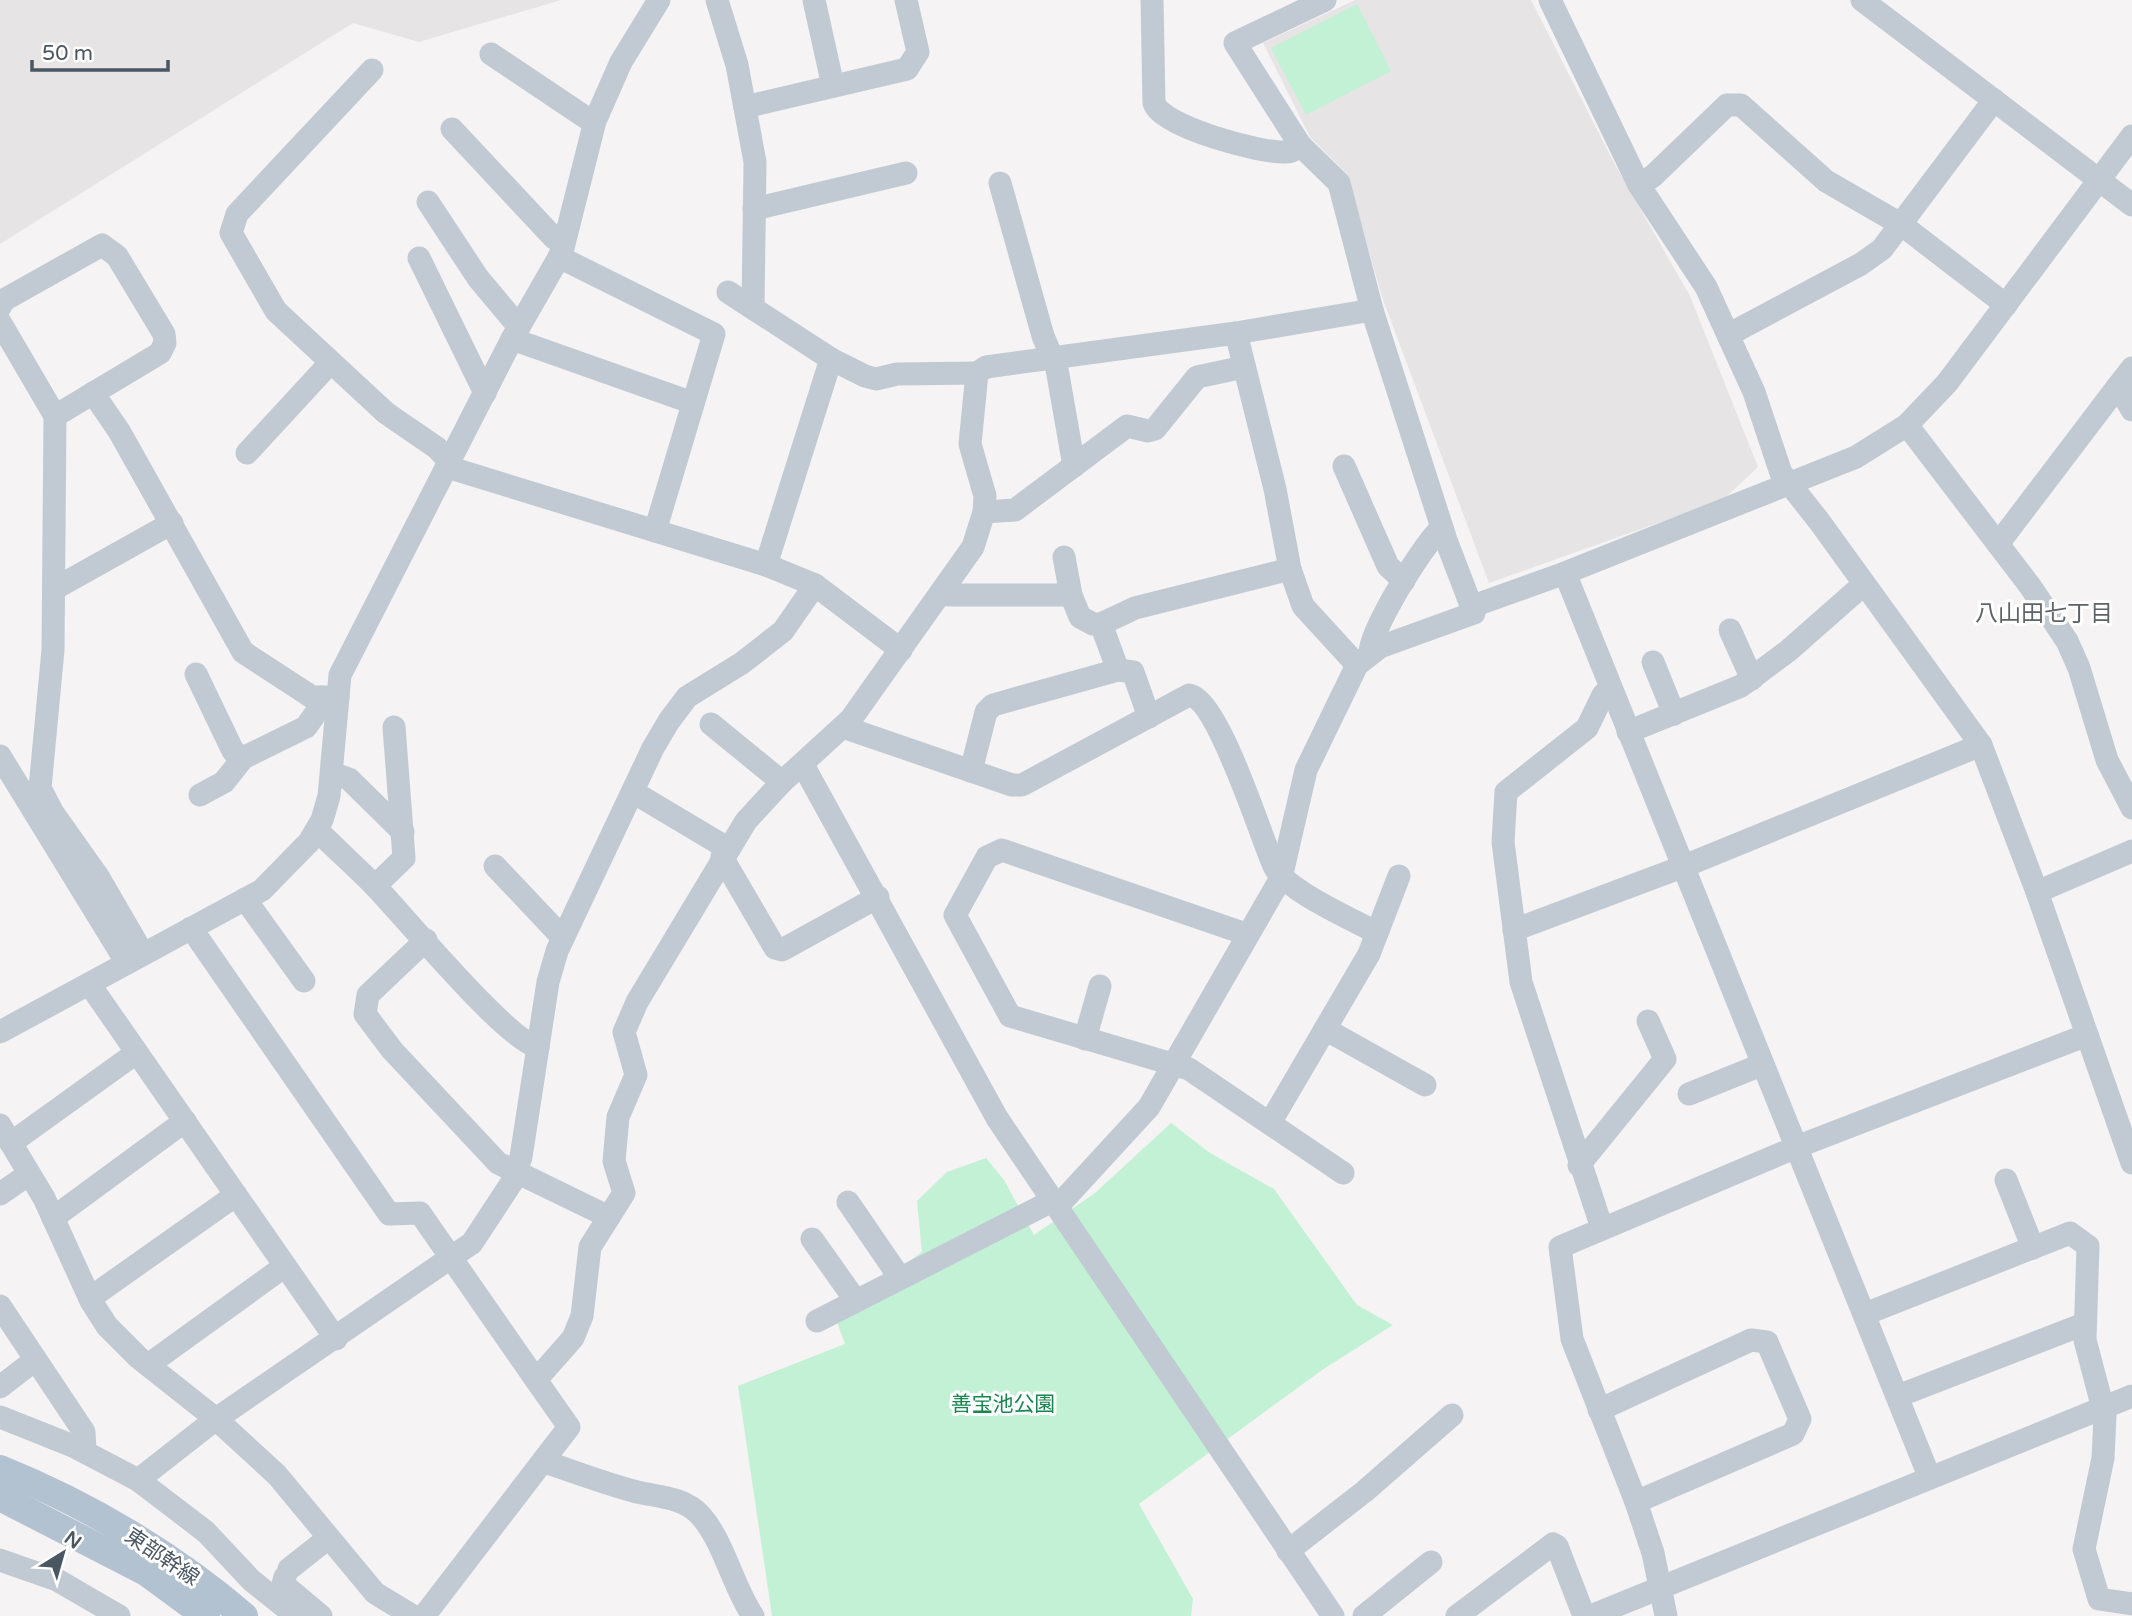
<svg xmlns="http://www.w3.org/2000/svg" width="2132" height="1616" font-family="'Varela Round','Noto Sans JP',sans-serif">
<rect width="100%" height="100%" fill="#f5f3f3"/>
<g fill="#e6e4e5">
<path d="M 0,0 L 561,0 L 419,42 L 353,23 L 0,244 Z"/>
<path d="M 1355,0 L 1531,0 L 1613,161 L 1690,296 L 1758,467 L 1723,500 L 1489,583 L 1382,297 L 1347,174 L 1310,137 L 1263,43 Z"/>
</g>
<g fill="#c3f1d5">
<path d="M 1357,4 L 1391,71 L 1306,115 L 1271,48 Z"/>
<path d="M 1171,1123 L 1210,1153 L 1274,1189 L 1357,1305 L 1393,1325 L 1322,1370 L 1139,1504 L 1193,1599 L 1191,1616 L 772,1616 L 738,1386 L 845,1344 L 834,1314 L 922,1252 L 917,1201 L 947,1172 L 986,1158 L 1004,1180 L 1034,1235 L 1095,1193 Z"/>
</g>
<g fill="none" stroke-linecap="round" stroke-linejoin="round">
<g stroke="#c1cad2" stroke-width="23">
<path d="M 717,0 L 737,65 L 755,162 L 753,308"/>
<path d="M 814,0 L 833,86"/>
<path d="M 1152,0 L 1154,103 C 1160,126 1262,154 1286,152 C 1292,152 1296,149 1300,145"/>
<path d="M 1550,0 L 1639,185 L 1706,287 L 1754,392 L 1781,473 L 1819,521 L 1981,745 L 2037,892 L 2132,1163"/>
<path d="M 1862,0 L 2132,205"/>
<path d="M 491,54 L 594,123"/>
<path d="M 372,70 L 237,214 L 231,233 L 276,311 L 386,413 L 437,448 L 457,470 L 766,565 L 815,585 L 901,650"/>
<path d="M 745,107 L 907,69 L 918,52 L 906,0"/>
<path d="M 452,129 L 554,238 L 564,243"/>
<path d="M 1000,183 L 1043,336 L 1057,369 L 1074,466"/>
<path d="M 1639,185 L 1653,176 L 1727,105 L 1741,105 L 1826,181 L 1902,225 L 2006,305"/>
<path d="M 428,202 L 478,278 L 519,327"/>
<path d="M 754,209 L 906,173"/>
<path d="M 559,257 L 714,334 L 655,531"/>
<path d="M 419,258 L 485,393"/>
<path d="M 728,292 L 831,359 L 865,376 L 876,379 L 897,374 L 977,373"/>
<path d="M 0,307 L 4,300 L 102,245 L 117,256 L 164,334 L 165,343 L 160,353 L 55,416"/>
<path d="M 0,322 L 55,416 L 53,650 L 40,788 L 53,813 L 99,878 L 143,954"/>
<path d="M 1236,333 L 1275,489 L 1290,569 L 1303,606 L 1357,665"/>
<path d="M 1728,335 L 1861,264 L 1882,249 L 1994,100"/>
<path d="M 512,339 L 693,403"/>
<path d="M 2118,386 L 2132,368"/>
<path d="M 93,393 L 119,431 L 243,652 L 312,697 L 338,697"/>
<path d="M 1907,425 L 2030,586 L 2067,641 L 2079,668 L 2107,760 L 2132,808"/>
<path d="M 247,453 L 330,363"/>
<path d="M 1344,466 L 1388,566 L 1404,581"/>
<path d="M 984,512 L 1015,510 L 1127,426 L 1148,431 L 1155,429 L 1197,377 L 1244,367"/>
<path d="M 1998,544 L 2118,386 L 2132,410"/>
<path d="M 1064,557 L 1071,595 L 1080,617 L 1093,624 L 1101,624 L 1135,608 L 1290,569"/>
<path d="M 766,565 L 831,359"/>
<path d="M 1565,573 L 1929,1476"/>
<path d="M 54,589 L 172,523"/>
<path d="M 942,591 L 948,595 L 1071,595"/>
<path d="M 1473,606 L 1565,573 L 1856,457 L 1907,425 L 1947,383 L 2132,136"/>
<path d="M 1101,624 L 1118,670 L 1133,672 L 1149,717"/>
<path d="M 1730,630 L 1752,679"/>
<path d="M 1370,654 C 1368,633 1425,541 1442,528"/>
<path d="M 1653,662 L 1674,714"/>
<path d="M 196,674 L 233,751 L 243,758 L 306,727 L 318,710 L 321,697"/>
<path d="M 711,724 L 782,782"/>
<path d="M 843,727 L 1012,785 L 1022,785 L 1189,695 C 1219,700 1260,835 1274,866 C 1285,890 1352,919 1377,933 L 1369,954 L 1270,1123"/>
<path d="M 1628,732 L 1741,686 L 1788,651 L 1863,585"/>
<path d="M 0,756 L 127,963"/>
<path d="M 803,765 L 997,1118 L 1333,1616"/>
<path d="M 971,771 L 986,712 L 993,705 L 1118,670"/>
<path d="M 332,773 L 349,779 L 403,832"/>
<path d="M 633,792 L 727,848"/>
<path d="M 200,795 L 224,782 L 243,758"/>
<path d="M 317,830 C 336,849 356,867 375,886 C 403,915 508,1042 538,1047"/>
<path d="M 722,857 L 775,948 L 782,950 L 878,897"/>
<path d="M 495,866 L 563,938"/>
<path d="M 375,886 L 404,858 L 394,727"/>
<path d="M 2037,892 L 2132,851"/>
<path d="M 245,899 L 304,981"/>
<path d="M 191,928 L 389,1214 L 420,1213 L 536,1380"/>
<path d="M 1514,930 L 1682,867 L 1981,745"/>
<path d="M 1377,933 L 1399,876"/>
<path d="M 1246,934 L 1002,850 L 987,857 L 955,915 L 1010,1016 L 1189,1069 L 1343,1173"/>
<path d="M 426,940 L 368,995 L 365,1014 L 392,1050 L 498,1163 L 609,1217"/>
<path d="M 90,985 L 336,1339"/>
<path d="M 1325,1029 L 1425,1085"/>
<path d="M 0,1032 L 262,890 L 309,842 L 322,820 L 329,796 L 340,675 L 512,339 L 562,252 L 595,121 L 621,62 L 659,0"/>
<path d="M 1085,1039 L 1100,986"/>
<path d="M 1689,1094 L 1761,1065"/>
<path d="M 0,1125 L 44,1198 L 91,1301 L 107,1326 L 139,1358 L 216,1419 L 277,1475 L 375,1593 L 413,1616"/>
<path d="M 11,1143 L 136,1053"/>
<path d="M 1579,1165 L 1665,1059 L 1648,1021"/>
<path d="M 2006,1180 L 2033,1248"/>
<path d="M 0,1194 L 29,1174"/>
<path d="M 848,1202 L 900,1278"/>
<path d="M 1057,1207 L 1149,1107 L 1281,878 L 1306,770 L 1357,665 L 1380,647 L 1474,613 L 1446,540 L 1372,310 L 1339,183 L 1300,145 L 1235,43 L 1325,0"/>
<path d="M 53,1218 L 185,1121"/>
<path d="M 1602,1228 L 1521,982 L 1503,842 L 1506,792 L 1587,728 L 1603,695 L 1611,688"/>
<path d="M 812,1239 L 856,1301"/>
<path d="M 90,1298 L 236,1195"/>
<path d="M 0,1306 L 84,1432 L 85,1451"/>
<path d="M 1865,1314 L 2070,1233 L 2088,1246 L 2085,1340 L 2105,1416 L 2103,1458 L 2084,1549 L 2099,1599 L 2132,1604"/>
<path d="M 817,1321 L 1052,1201"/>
<path d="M 148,1365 L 285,1266"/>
<path d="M 0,1387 L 35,1360"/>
<path d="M 1898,1396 L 2084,1324"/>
<path d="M 1599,1410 L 1751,1340 L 1767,1342 L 1800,1419 L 1793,1434 L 1636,1502"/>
<path d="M 0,1417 L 73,1446 L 138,1480 L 206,1532 L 251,1580 L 296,1616"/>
<path d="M 545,1462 C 575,1472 606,1484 637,1492 C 659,1497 684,1497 701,1516 C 725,1544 732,1585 753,1616"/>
<path d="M 138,1480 L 216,1419 L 472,1243 L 512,1182 L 521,1157 L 548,982 L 557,951 L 653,748 L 669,721 L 687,697 L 742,663 L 783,631 L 815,585"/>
<path d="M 1288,1551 L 1365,1491 L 1452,1415"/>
<path d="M 0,1560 L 57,1580 L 119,1616"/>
<path d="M 289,1569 L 327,1539"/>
<path d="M 285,1577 L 283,1584 L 321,1616"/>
<path d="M 424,1616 L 569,1427 L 536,1380 L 573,1338 L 582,1316 L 590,1247 L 624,1193 L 614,1161 L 618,1117 L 636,1075 L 624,1032 L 637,1002 L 746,821 L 782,782 L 851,719 L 973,547 L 984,512 L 985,496 L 970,444 L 977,373 L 986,367 L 1236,333 L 1372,310"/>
<path d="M 1364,1616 L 1431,1562"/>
<path d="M 1457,1616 L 1553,1544 L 1557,1546 L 1584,1616"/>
<path d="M 1591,1616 L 2132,1396"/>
<path d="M 1666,1616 L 1653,1553 L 1636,1502 L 1572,1339 L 1560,1247 L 1799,1146 L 2087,1035"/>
</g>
<g stroke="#b3c2d1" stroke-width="28">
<path d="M 0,1469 C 87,1504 173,1555 244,1616"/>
<path d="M 0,1497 L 146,1572 L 206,1616"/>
</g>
</g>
<g text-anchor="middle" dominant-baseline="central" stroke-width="6" stroke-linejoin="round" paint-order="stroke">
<g font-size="21" fill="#17864f" stroke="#fff">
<text x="1003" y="1404">善宝池公園</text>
</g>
<g font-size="21" fill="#4a5661" stroke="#fff">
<text transform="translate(162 1557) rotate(34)">東部幹線</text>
</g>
<g font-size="23" fill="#5f6368" stroke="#fff">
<text x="2044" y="614">八山田七丁目</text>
</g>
</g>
<g transform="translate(63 1553) rotate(37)" stroke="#ffffff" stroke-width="5" paint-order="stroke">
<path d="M0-5L12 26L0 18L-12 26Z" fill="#4a5661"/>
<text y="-10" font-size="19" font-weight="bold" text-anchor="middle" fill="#4a5661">N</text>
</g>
<path d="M32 60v10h136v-10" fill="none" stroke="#4a5661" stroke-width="3.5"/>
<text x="42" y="60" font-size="21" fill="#4a5661" stroke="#ffffff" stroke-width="5" paint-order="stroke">50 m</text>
</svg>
